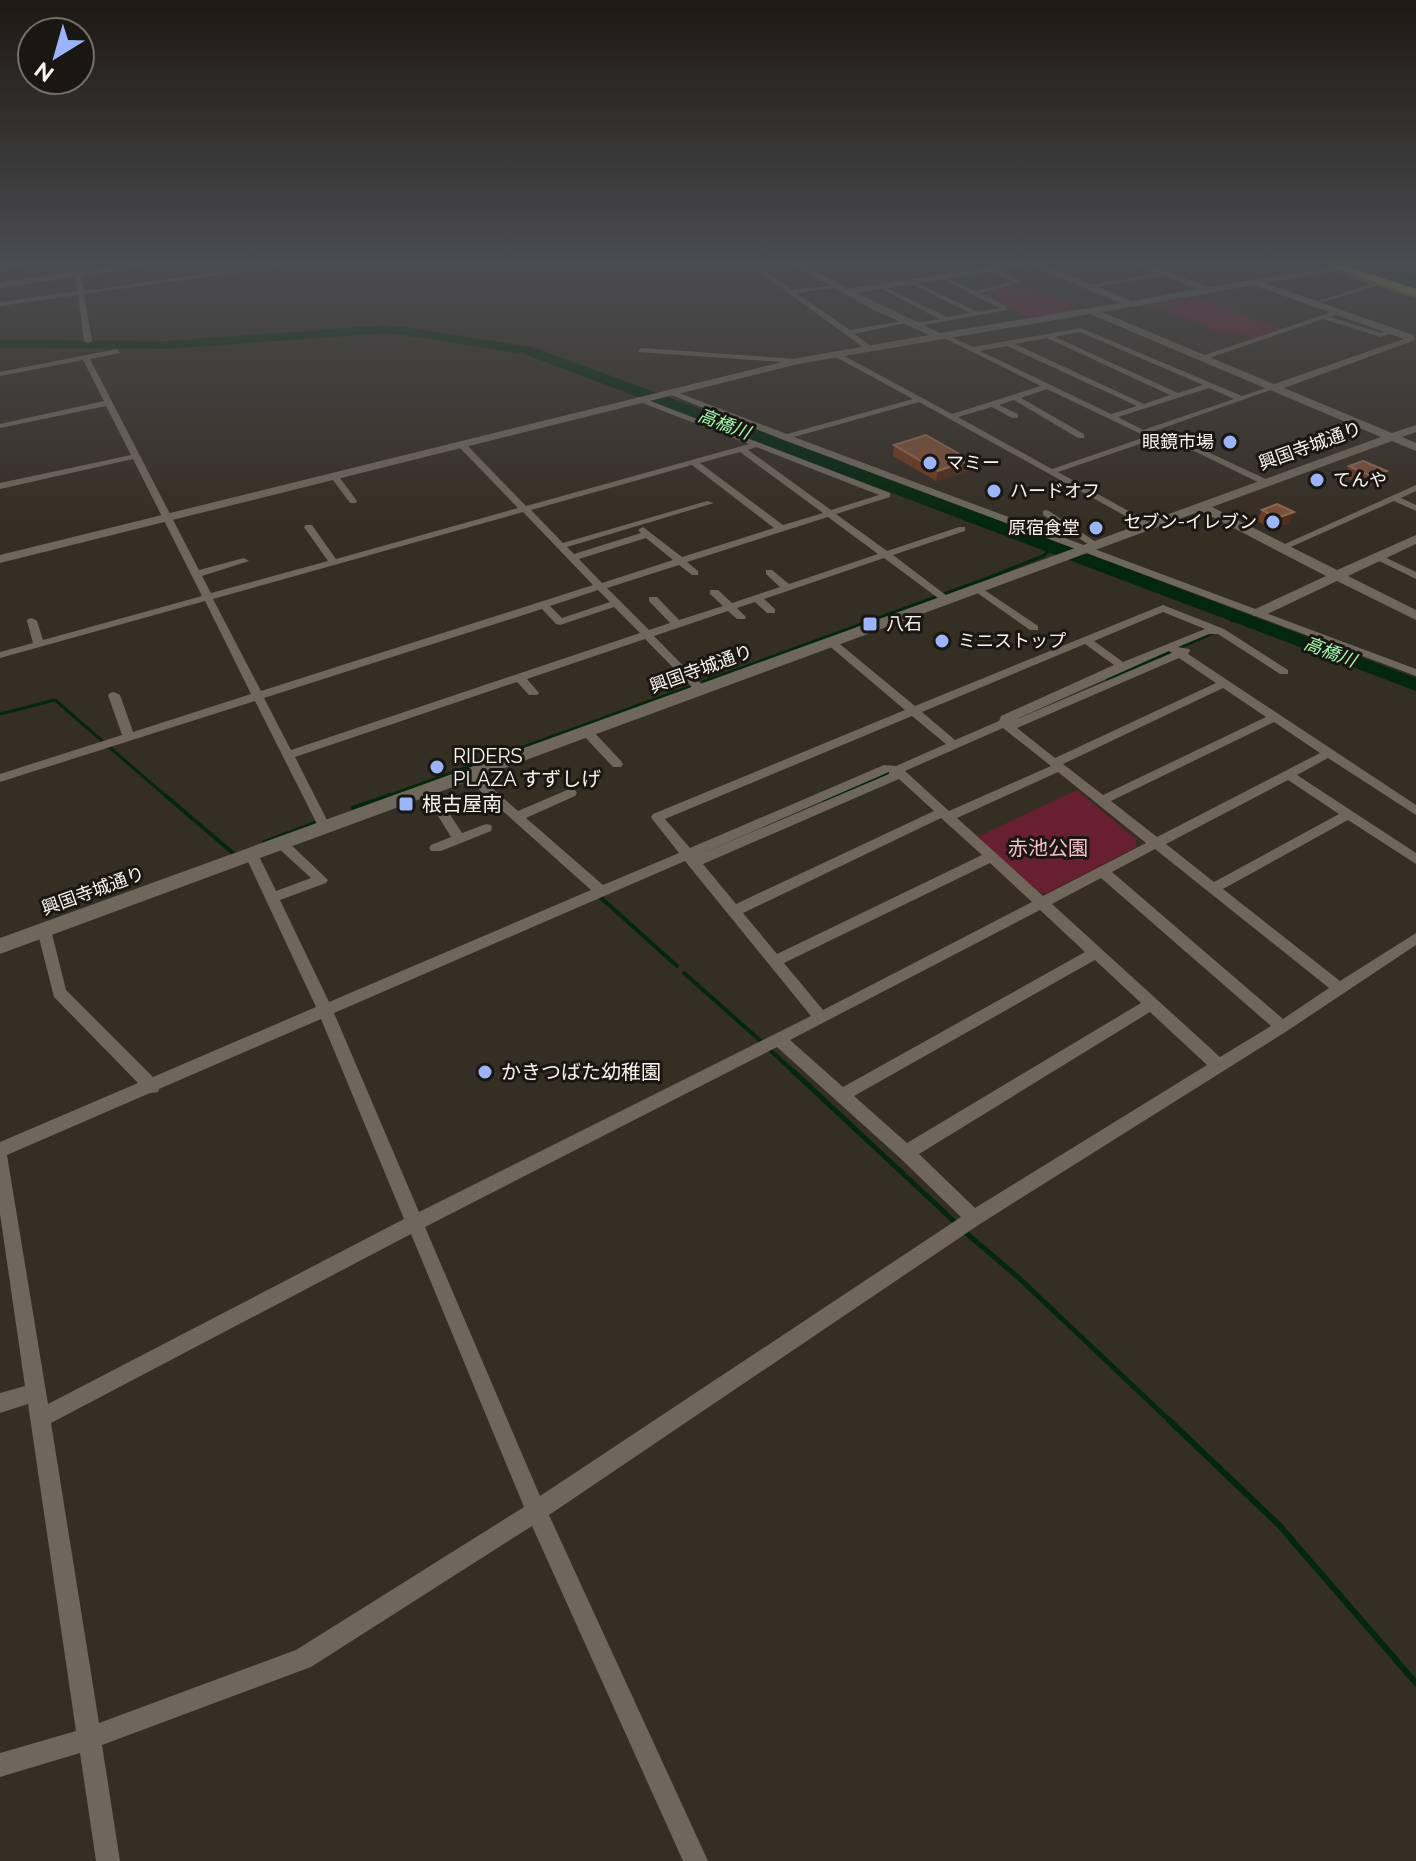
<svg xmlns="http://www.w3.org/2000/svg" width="1416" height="1861" font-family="Raleway,'Noto Sans JP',sans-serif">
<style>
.green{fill:#682030}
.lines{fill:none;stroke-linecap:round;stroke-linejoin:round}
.stream-far3{stroke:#02280c;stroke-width:3}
.stream-far2{stroke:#02280c;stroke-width:4}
.stream-far1{stroke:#02280c;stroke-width:5}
.stream{stroke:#02280c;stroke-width:6}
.river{fill:#02280c;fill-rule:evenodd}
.street{fill:#6f675b;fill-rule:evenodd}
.secondary{fill:#6f675b;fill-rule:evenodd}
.primary{fill:#929445;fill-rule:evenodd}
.highway{fill:#a9b236;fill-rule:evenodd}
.wall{fill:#6e3b1f}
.shaded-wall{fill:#512d18}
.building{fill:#7d4f36;stroke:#916952;stroke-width:2}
.poi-dot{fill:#99b5fd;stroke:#1a1712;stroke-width:3}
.labels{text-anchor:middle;stroke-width:6;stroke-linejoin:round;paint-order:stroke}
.far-water-label{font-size:18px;font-style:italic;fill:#a0feae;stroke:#1a1712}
.far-poi-label{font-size:18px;fill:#f9f4ed;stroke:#1a1712;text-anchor:start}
.far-street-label{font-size:18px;fill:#f9f4ed;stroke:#1a1712}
.poi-label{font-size:20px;fill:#f9f4ed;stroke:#1a1712;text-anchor:start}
.park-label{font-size:20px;fill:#f1c0c6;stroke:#1a1712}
</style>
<rect width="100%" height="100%" fill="#352e23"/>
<path class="green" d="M 1020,284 L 1082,310 L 1031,318 L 979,294 Z
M 1196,297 L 1281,329 L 1253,338 L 1238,333 L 1225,334 L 1150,304 Z
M 1077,790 L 1136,839 L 1136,847 L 1047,893 L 1037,892 L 977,837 Z"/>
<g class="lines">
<path class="stream-far3" d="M 1232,621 L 1237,616
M 1107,679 L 1213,633
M 703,682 L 985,579 L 1043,556 L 1053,548
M 0,714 L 55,700 L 167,797
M 385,797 L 689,687
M 832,797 L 888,773"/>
<path class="stream-far2" d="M 165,795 L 234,854
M 824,800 L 837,795
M 353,808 L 390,795
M 264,842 L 315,823
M 600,897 L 677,966
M 684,973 L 763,1043
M 769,1049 L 795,1073"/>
<path class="stream-far1" d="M 793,1071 L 956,1223
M 965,1232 L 1020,1279 L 1171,1422"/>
<path class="stream" d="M 1169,1420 L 1279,1525 L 1416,1683"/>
<path class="river" d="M 1360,264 L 1379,264 L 1416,276 L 1416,284 Z
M 389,325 L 532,347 L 872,472 L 1416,678 L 1416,691 L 524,354 L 389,333 L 166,349 L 0,348 L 0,340 L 166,341 Z"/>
<path class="street" d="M 17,264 L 29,264 L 0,272 L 0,268 Z
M 59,264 L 67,264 L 80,272 L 84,291 L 276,264 L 294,264 L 84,294 L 92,341 L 88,343 L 84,341 L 78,295 L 0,306 L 0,302 L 77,291 L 75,274 Z
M 748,264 L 755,264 L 792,290 L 836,285 L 834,288 L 796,293 L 850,330 L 908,320 L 911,322 L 854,334 L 874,348 L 867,350 Z
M 1264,264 L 1274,264 L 1302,275 L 1297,276 Z
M 993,267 L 1021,282 L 981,293 L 1006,306 L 1006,310 L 914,327 L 912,324 L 939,319 L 878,287 L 883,286 L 947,317 L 970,313 L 909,283 L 909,281 L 913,281 L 978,312 L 1000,308 L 937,277 L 942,276 L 976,291 L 1012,282 L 991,270 Z
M 1332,267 L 1416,295 L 1416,299 L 1377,286 L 1313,305 L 1313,303 L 1371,284 L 1330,270 Z
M 1164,272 L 1166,275 L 1089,288 L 1086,286 Z
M 1338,310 L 1340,313 L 1330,317 L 1381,333 L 1393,329 L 1396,331 L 1381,337 L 1323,319 L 1206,359 L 1199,357 Z
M 1081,328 L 1242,396 L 1275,385 L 1279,387 L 1143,435 L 1047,389 L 1021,398 L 1084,434 L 1084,438 L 1078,438 L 1014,400 L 999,405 L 1018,414 L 1018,418 L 1012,418 L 992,407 L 958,417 L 1052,469 L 1163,431 L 1270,481 L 1270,485 L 1264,485 L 1163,436 L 1058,472 L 1152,524 L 1152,528 L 1149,529 L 919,402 L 794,437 L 1416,669 L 1416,676 L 781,439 L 664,392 L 671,390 L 787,434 L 913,399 L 834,356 L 837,352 L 952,414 L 1041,386 L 942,337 L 942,335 L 946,335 L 973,347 ZM 1080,332 L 1203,385 L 1178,393 L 1055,337 ZM 1047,338 L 1170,395 L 1144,404 L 1015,344 ZM 1007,346 L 1137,406 L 1111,414 L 980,351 ZM 1209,388 L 1234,399 L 1143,430 L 1118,417 Z
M 641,348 L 798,359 L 802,361 L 798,363 L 638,352 Z
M 117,349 L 120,353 L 90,359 L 199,570 L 244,558 L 249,561 L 202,576 L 211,593 L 328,561 L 304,527 L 306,525 L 312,525 L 336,559 L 518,508 L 458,446 L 458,442 L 464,442 L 526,506 L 749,444 L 637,401 L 637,397 L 640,397 L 890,493 L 890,497 L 836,514 L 887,551 L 959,527 L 965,527 L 965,531 L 893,555 L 951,599 L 942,601 L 884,558 L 764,599 L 775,609 L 775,613 L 767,613 L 755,602 L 737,608 L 746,617 L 745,619 L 737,619 L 728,611 L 654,636 L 706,689 L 706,693 L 698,693 L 645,639 L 527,679 L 539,693 L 537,695 L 529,695 L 517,682 L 295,757 L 331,828 L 325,832 L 319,828 L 255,701 L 0,782 L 0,774 L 122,735 L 108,695 L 110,693 L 114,692 L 120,695 L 133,732 L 251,694 L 205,601 L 0,658 L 0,652 L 33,643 L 27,621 L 28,619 L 32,618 L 37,621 L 43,640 L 202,596 L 133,459 L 0,489 L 0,483 L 131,455 L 106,406 L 0,428 L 0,424 L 104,401 L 83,360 L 0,376 L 0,372 ZM 756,447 L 879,495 L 831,510 L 748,450 ZM 740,452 L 823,513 L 783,525 L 700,463 ZM 692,465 L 774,528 L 682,557 L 643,527 L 638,530 L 641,533 L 574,554 L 567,547 L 714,503 L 707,501 L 563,543 L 531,510 ZM 523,512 L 593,585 L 261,691 L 213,599 ZM 828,517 L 878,554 L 789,584 L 772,570 L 766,570 L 766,574 L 780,587 L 732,603 L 718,590 L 710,590 L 710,594 L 723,606 L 679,620 L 657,597 L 649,597 L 649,601 L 670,623 L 649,630 L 607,588 L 679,565 L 692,575 L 698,575 L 698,571 L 687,562 ZM 646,538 L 673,560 L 602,583 L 579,559 ZM 598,590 L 610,602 L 562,618 L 550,606 ZM 614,607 L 640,633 L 291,750 L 264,698 L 542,609 L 556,624 L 560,625 Z
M 331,474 L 337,474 L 357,501 L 356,503 L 350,503 L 330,476 Z
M 1416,485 L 1416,491 L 1401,498 L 1416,505 L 1416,511 L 1394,501 L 1284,550 L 1276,548 Z
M 1046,510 L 1049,511 L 1102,546 L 1094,548 L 1043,515 L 1043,511 Z
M 1378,554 L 1416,572 L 1416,579 L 1375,559 L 1373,557 Z
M 977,585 L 1038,626 L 1038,630 L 1030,630 L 973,590 L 972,588 Z
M 1163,605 L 1224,629 L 1288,670 L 1288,674 L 1280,674 L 1218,634 L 1209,634 L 1178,647 L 1189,649 L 1190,651 L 1188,654 L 1416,805 L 1416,815 L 1328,758 L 1297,775 L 1416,853 L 1416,864 L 1348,820 L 1223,889 L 1340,981 L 1416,933 L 1416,945 L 1287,1031 L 980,1224 L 549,1515 L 708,1861 L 683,1861 L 532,1526 L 311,1667 L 102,1745 L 120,1861 L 96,1861 L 80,1753 L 0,1777 L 0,1753 L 76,1731 L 28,1404 L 0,1413 L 0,1393 L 25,1386 L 0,1214 L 0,1142 L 138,1083 L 54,997 L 37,930 L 39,926 L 49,926 L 51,930 L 66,990 L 153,1077 L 316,1007 L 244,853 L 246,850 L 256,850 L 276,891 L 311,878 L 276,846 L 275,843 L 276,840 L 286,840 L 328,880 L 326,883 L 280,900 L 329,1002 L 591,890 L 466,778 L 464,775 L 466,772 L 474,772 L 518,811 L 567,790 L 575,790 L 577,793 L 575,796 L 526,818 L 603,885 L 679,853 L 653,820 L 651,817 L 653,814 L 905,710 L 827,644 L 827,640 L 835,640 L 915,706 ZM 1163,612 L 1205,629 L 1123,662 L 1094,641 ZM 1085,644 L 1114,665 L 1001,716 L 999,721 L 955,740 L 922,712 ZM 1169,651 L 1172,653 L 1010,722 ZM 1179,658 L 1216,683 L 1055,758 L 1017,728 ZM 1223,688 L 1266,717 L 1103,795 L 1063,764 ZM 912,716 L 946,744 L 896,766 L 884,765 L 690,848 L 665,819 ZM 1274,722 L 1320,753 L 1157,837 L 1111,801 ZM 1003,728 L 1051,766 L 949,811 L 905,771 ZM 889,772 L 889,774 L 696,856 ZM 1058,772 L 1146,843 L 1043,896 L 957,818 ZM 899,779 L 934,811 L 736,904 L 703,864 ZM 1288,780 L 1339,814 L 1214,882 L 1166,844 ZM 941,818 L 982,855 L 777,954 L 743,913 ZM 1155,849 L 1329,988 L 1283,1019 L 1112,872 ZM 685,861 L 811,1016 L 419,1212 L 334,1013 ZM 990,863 L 1032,902 L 823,1010 L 784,963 ZM 1101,878 L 1271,1026 L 1220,1057 L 1052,904 ZM 1040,910 L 1085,952 L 843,1087 L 790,1040 ZM 1095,960 L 1141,1003 L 907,1143 L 854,1096 ZM 1150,1012 L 1207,1065 L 975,1208 L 919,1154 ZM 321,1019 L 404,1219 L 48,1404 L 7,1155 L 150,1093 L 158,1092 L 159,1089 ZM 777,1047 L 900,1158 L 961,1217 L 540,1496 L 425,1227 ZM 411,1234 L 524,1507 L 296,1650 L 99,1723 L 51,1423 Z
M 587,728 L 591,729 L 621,761 L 623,764 L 621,767 L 613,767 L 583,735 L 581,732 Z
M 428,786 L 432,787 L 462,833 L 486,824 L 491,825 L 492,828 L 491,831 L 441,851 L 431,851 L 429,848 L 431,845 L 451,837 L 422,790 Z"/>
<path class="secondary" d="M 134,264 L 160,264 L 0,288 L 0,282 Z
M 791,264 L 802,264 L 848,289 L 1008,264 L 1042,264 L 1132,301 L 1198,289 L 1133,264 L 1146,264 L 1209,287 L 1335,267 L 1332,272 L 1265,283 L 1413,335 L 1415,340 L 1284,388 L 1392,433 L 1416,425 L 1416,432 L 1402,437 L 1416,443 L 1416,451 L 1392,441 L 1212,507 L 1337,570 L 1416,535 L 1416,544 L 1348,576 L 1416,610 L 1416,620 L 1337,581 L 1263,616 L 1253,616 L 1253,610 L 1326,576 L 1201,511 L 0,954 L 0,938 L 1381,437 L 1090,314 L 798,364 L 0,563 L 0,555 L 798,358 L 929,335 L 872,309 ZM 1030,265 L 1120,303 L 940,333 L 857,293 ZM 1255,285 L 1256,286 L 1404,339 L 1274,384 L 1102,312 Z"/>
<path class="primary" d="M 1,264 L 14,264 L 0,272 Z"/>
<path class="highway" d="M 1324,264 L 1340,264 L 1416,289 L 1416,296 Z"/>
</g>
<path class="wall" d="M 894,445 L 970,460 L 968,471 L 936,481 L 893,456 Z
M 1349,466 L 1387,471 L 1381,482 L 1367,488 L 1344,477 Z
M 1262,510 L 1294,512 L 1288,523 L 1272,529 L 1257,521 Z"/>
<path class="shaded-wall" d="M 970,460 L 968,471 L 936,481 L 938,471 Z
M 1387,471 L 1381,482 L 1367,488 L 1373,477 Z
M 1294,512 L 1288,523 L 1272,529 L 1277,518 Z"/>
<path class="building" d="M 926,435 L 970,460 L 938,471 L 894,445 Z
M 1363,461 L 1387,471 L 1373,477 L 1349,466 Z
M 1277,504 L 1294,512 L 1277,518 L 1262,510 Z"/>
<linearGradient id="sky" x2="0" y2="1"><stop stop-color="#1d1913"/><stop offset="0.5" stop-color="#4b4c50"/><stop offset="1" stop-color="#4b4c50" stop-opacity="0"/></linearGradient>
<rect width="1416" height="525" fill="url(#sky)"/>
<g class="poi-dot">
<circle cx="1230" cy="442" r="8"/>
<circle cx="930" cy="463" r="8"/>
<circle cx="1317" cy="480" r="8"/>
<circle cx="994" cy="491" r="8"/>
<circle cx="1273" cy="522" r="8"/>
<circle cx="1096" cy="528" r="8"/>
<rect x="862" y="616" width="16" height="16" rx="4"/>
<circle cx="942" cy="641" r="8"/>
<circle cx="437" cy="767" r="8"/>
<rect x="398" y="796" width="16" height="16" rx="4"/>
<circle cx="485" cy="1072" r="8"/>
</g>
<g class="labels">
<g class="far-water-label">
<text transform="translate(724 424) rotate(21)" y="6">高橋川</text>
<text transform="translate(1330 652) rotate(21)" y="6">高橋川</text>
</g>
<g class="far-poi-label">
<text x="1214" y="448" text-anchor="end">眼鏡市場</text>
<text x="946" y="469">マミー</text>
<text x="1333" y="486">てんや</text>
<text x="1010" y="497">ハードオフ</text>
<text x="1257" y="528" text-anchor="end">セブン-イレブン</text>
<text x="1080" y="534" text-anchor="end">原宿食堂</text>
<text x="886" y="630">八石</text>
<text x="958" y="647">ミニストップ</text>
</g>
<g class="far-street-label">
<text transform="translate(1310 446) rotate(-20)" y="6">興国寺城通り</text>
<text transform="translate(701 669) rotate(-20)" y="6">興国寺城通り</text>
<text transform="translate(93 891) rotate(-20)" y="6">興国寺城通り</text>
</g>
<g class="poi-label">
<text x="453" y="763">RIDERS<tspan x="453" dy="23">PLAZA すずしげ</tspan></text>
<text x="422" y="811">根古屋南</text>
<text x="501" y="1079">かきつばた幼稚園</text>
</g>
<g class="park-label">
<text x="1048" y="855">赤池公園</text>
</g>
</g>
<g transform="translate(56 56) rotate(217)"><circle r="38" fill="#1a1712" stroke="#736f6a" stroke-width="2"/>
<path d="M0-6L14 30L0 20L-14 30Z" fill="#99b5fd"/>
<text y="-12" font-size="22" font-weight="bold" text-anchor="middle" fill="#f9f4ed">N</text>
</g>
</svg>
